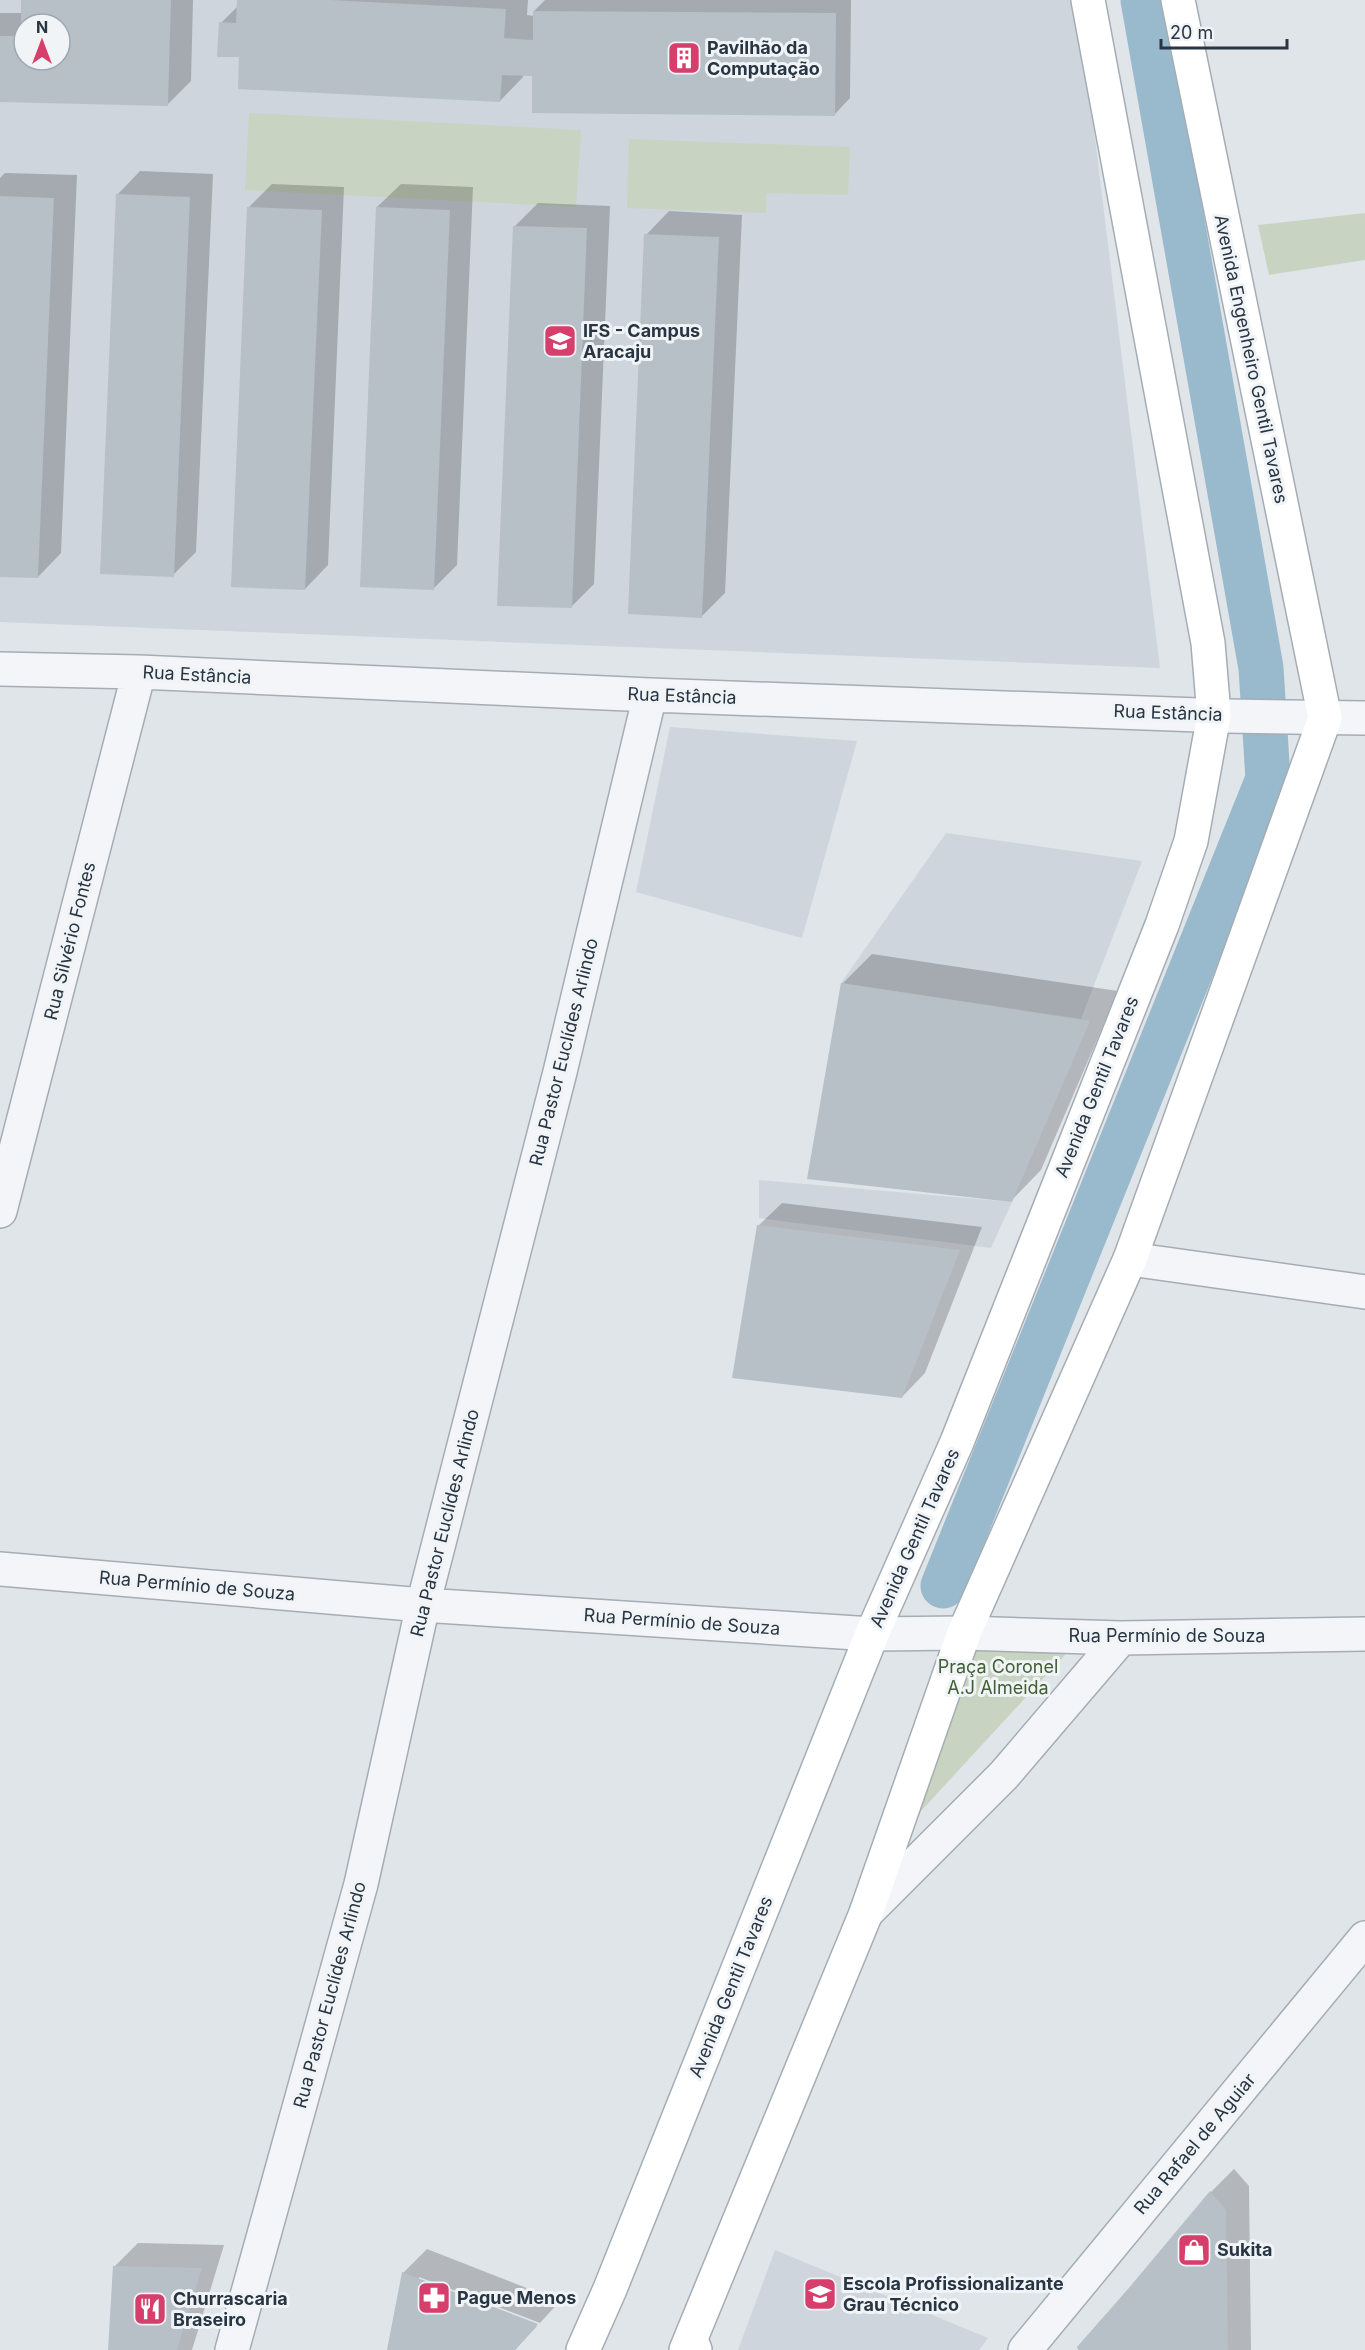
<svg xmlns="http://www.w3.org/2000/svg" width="1365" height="2350" font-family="Inter,sans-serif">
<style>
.built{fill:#ced5dc;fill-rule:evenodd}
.green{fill:#c8d4c1}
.shadow{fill:#0003;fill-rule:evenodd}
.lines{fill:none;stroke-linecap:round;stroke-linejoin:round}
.canal{stroke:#99b9cc;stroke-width:45}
.building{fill:#b7bfc7;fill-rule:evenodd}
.minor-casing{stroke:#a5adb4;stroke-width:36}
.secondary-casing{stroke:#a5adb4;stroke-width:36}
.primary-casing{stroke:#9fabb6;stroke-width:36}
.minor{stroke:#f3f5f8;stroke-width:33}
.secondary{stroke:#fff;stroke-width:33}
.primary{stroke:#fff;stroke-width:33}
.labels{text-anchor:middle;stroke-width:6;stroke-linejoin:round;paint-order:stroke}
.poi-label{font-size:18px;font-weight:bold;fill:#283542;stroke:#f0f4f7;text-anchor:start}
.street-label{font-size:18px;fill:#283542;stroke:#f0f4f7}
.park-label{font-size:18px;fill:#425f34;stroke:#f0f4f7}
</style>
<rect width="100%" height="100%" fill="#e0e5ea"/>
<path class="built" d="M 0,0 L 1078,0 L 1160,668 L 0,622 ZM 24,24 L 60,24 L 60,60 L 24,60 Z
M 670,727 L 857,741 L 802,938 L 636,892 Z
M 946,833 L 1142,861 L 1081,1019 L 841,983 Z
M 759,1180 L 1012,1202 L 991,1248 L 759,1218 Z
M 775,2250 L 988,2338 L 979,2350 L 738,2350 Z"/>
<path class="green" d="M 249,113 L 581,130 L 576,207 L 245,190 Z
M 629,139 L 850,147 L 848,195 L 766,193 L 766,213 L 627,208 Z
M 1365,213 L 1365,260 L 1269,275 L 1258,225 Z
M 975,1644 L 1074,1645 L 898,1836 Z"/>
<path class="shadow" d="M 23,0 L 193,0 L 191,81 L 168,104 L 0,100 L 0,13 L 23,13 ZM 24,24 L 60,24 L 60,60 L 24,60 Z
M 239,0 L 528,0 L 527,15 L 534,16 L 534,11 L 545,0 L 851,0 L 850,98 L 835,114 L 534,73 L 523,74 L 523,77 L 500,101 L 241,56 L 221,23 L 238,6 Z
M 140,171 L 213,174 L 196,552 L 173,575 L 117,195 Z
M 5,173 L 77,175 L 61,553 L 38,577 L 0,575 L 0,178 Z
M 272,184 L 344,187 L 328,565 L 305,589 L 249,207 Z
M 401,184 L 473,187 L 457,565 L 433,589 L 377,207 Z
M 538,203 L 610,206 L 594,584 L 571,607 L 515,226 Z
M 669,211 L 742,215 L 725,593 L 702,616 L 646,235 Z
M 872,954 L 1118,991 L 1041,1170 L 1011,1201 L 842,984 Z
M 782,1203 L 982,1227 L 925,1373 L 902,1397 L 758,1226 Z
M 1234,2169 L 1249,2186 L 1251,2350 L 1080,2350 L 1211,2192 Z
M 138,2243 L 224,2245 L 192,2350 L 110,2350 L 114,2267 Z
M 427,2249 L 560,2301 L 540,2323 L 419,2277 L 419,2280 L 537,2326 L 515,2350 L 388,2350 L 403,2273 Z"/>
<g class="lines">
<path class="canal" d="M 943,1586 L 1268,779 L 1261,668 L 1143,0"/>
</g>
<path class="building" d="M 21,0 L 171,0 L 168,106 L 0,102 L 0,36 L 21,36 ZM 24,24 L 60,24 L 60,60 L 24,60 Z
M 237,0 L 330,0 L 506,9 L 504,38 L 533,40 L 533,11 L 836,13 L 835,116 L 532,113 L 532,76 L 502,75 L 500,102 L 238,89 L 239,57 L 217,57 L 219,22 L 236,23 Z
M 116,194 L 190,197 L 174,577 L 100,574 Z
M 0,196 L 54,198 L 38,578 L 0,577 Z
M 247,207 L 322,210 L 305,590 L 231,587 Z
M 376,207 L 450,210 L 434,590 L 360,587 Z
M 513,226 L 587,228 L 572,608 L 497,606 Z
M 644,234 L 719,237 L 702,618 L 628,614 Z
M 841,983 L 1090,1021 L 1012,1202 L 807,1179 Z
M 757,1225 L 960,1250 L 902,1398 L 732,1378 Z
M 1210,2191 L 1226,2210 L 1228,2350 L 1078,2350 L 1077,2347 L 1128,2289 Z
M 113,2266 L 202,2268 L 177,2350 L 108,2350 Z
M 402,2272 L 538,2324 L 515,2350 L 387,2350 Z"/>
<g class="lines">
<g class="minor-casing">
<path id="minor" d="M 0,669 L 139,672 L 650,695 L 1226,716 L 1365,718
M 0,1211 L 139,672
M 1130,1259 L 1365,1292
M 0,1569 L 423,1605 L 872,1634 L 964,1633 L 1121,1638 L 1365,1634
M 866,1913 L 1004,1775 L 1121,1638
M 232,2350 L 361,1884 L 423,1605 L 560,1072 L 650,695
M 1025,2350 L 1365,1938"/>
</g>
<g class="secondary-casing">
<path id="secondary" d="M 583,2350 L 610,2289 L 872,1634 L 957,1442 L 1162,925 L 1191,841 L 1214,715 L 1208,643 L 1088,0
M 686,2350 L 866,1913 L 964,1633 L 1130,1259 L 1325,718 L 1178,0"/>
</g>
<g class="primary-casing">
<path id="primary" d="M 691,2340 L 695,2350"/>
</g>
<use href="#minor" class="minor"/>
<use href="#secondary" class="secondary"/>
<use href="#primary" class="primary"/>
</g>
<defs>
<g id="building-square" transform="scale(1.725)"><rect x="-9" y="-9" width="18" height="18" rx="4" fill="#d63e6b" stroke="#f0f4f7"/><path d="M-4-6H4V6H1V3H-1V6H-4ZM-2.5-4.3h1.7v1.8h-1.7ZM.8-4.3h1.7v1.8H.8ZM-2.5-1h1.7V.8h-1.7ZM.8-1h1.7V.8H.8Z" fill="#fff"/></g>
<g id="university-square" transform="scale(1.725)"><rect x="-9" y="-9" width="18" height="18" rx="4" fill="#d63e6b" stroke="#f0f4f7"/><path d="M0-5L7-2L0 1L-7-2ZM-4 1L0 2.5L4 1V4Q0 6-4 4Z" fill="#fff"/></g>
<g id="shop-square" transform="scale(1.725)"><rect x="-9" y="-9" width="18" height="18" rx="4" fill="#d63e6b" stroke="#f0f4f7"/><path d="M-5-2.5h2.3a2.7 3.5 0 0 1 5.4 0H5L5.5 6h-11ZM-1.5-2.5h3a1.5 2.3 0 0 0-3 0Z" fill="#fff"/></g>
<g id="school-square" transform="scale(1.725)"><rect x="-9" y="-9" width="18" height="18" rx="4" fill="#d63e6b" stroke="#f0f4f7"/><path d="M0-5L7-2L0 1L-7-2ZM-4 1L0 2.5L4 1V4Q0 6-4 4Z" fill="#fff"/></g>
<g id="pharmacy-square" transform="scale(1.725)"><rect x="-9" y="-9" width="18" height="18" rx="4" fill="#d63e6b" stroke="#f0f4f7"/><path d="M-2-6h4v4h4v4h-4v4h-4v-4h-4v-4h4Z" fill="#fff"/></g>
<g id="restaurant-square" transform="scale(1.725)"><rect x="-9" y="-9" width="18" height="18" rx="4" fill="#d63e6b" stroke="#f0f4f7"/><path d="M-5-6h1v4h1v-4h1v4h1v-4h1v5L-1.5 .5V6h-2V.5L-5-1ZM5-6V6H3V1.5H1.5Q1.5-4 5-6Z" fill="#fff"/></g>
</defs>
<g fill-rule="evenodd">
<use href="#building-square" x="684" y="58"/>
<use href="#university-square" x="560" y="341"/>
<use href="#shop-square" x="1194" y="2250"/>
<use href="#school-square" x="820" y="2294"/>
<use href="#pharmacy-square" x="434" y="2298"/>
<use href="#restaurant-square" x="150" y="2309"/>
</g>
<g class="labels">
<g class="poi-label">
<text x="707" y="54">Pavilhão da<tspan x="707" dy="21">Computação</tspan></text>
<text x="583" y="337">IFS - Campus<tspan x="583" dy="21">Aracaju</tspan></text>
<text x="1217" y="2256">Sukita</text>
<text x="843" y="2290">Escola Profissionalizante<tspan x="843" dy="21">Grau Técnico</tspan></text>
<text x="457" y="2304">Pague Menos</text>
<text x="173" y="2305">Churrascaria<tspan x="173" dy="21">Braseiro</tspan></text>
</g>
<g class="street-label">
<text transform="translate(1251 359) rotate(78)" y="6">Avenida Engenheiro Gentil Tavares</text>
<text transform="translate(197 675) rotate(3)" y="6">Rua Estância</text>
<text transform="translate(682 696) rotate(2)" y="6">Rua Estância</text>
<text transform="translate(1168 713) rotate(2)" y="6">Rua Estância</text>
<text transform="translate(70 941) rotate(-76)" y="6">Rua Silvério Fontes</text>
<text transform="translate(564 1052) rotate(-76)" y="6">Rua Pastor Euclídes Arlindo</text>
<text transform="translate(1097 1087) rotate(-68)" y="6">Avenida Gentil Tavares</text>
<text transform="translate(445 1523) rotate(-76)" y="6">Rua Pastor Euclídes Arlindo</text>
<text transform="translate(915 1538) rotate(-66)" y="6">Avenida Gentil Tavares</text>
<text transform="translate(197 1586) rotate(5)" y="6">Rua Permínio de Souza</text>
<text transform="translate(682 1622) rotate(4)" y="6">Rua Permínio de Souza</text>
<text x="1167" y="1642">Rua Permínio de Souza</text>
<text transform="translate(731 1987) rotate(-68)" y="6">Avenida Gentil Tavares</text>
<text transform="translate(330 1995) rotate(-75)" y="6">Rua Pastor Euclídes Arlindo</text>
<text transform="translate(1195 2144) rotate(-50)" y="6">Rua Rafael de Aguiar</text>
</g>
<g class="park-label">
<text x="998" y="1673">Praça Coronel<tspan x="998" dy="21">A.J Almeida</tspan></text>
</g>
</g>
<g transform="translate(42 42)"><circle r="28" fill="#f0f4f7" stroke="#a0a8af" stroke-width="1.5"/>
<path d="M0-4.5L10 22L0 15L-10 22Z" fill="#d63e6b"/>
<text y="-9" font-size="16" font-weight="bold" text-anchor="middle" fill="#283542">N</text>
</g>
<path d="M1161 39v9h126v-9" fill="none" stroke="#283542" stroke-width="3"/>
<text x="1170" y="39" font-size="18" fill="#283542" stroke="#f0f4f7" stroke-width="4.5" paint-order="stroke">20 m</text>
</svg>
